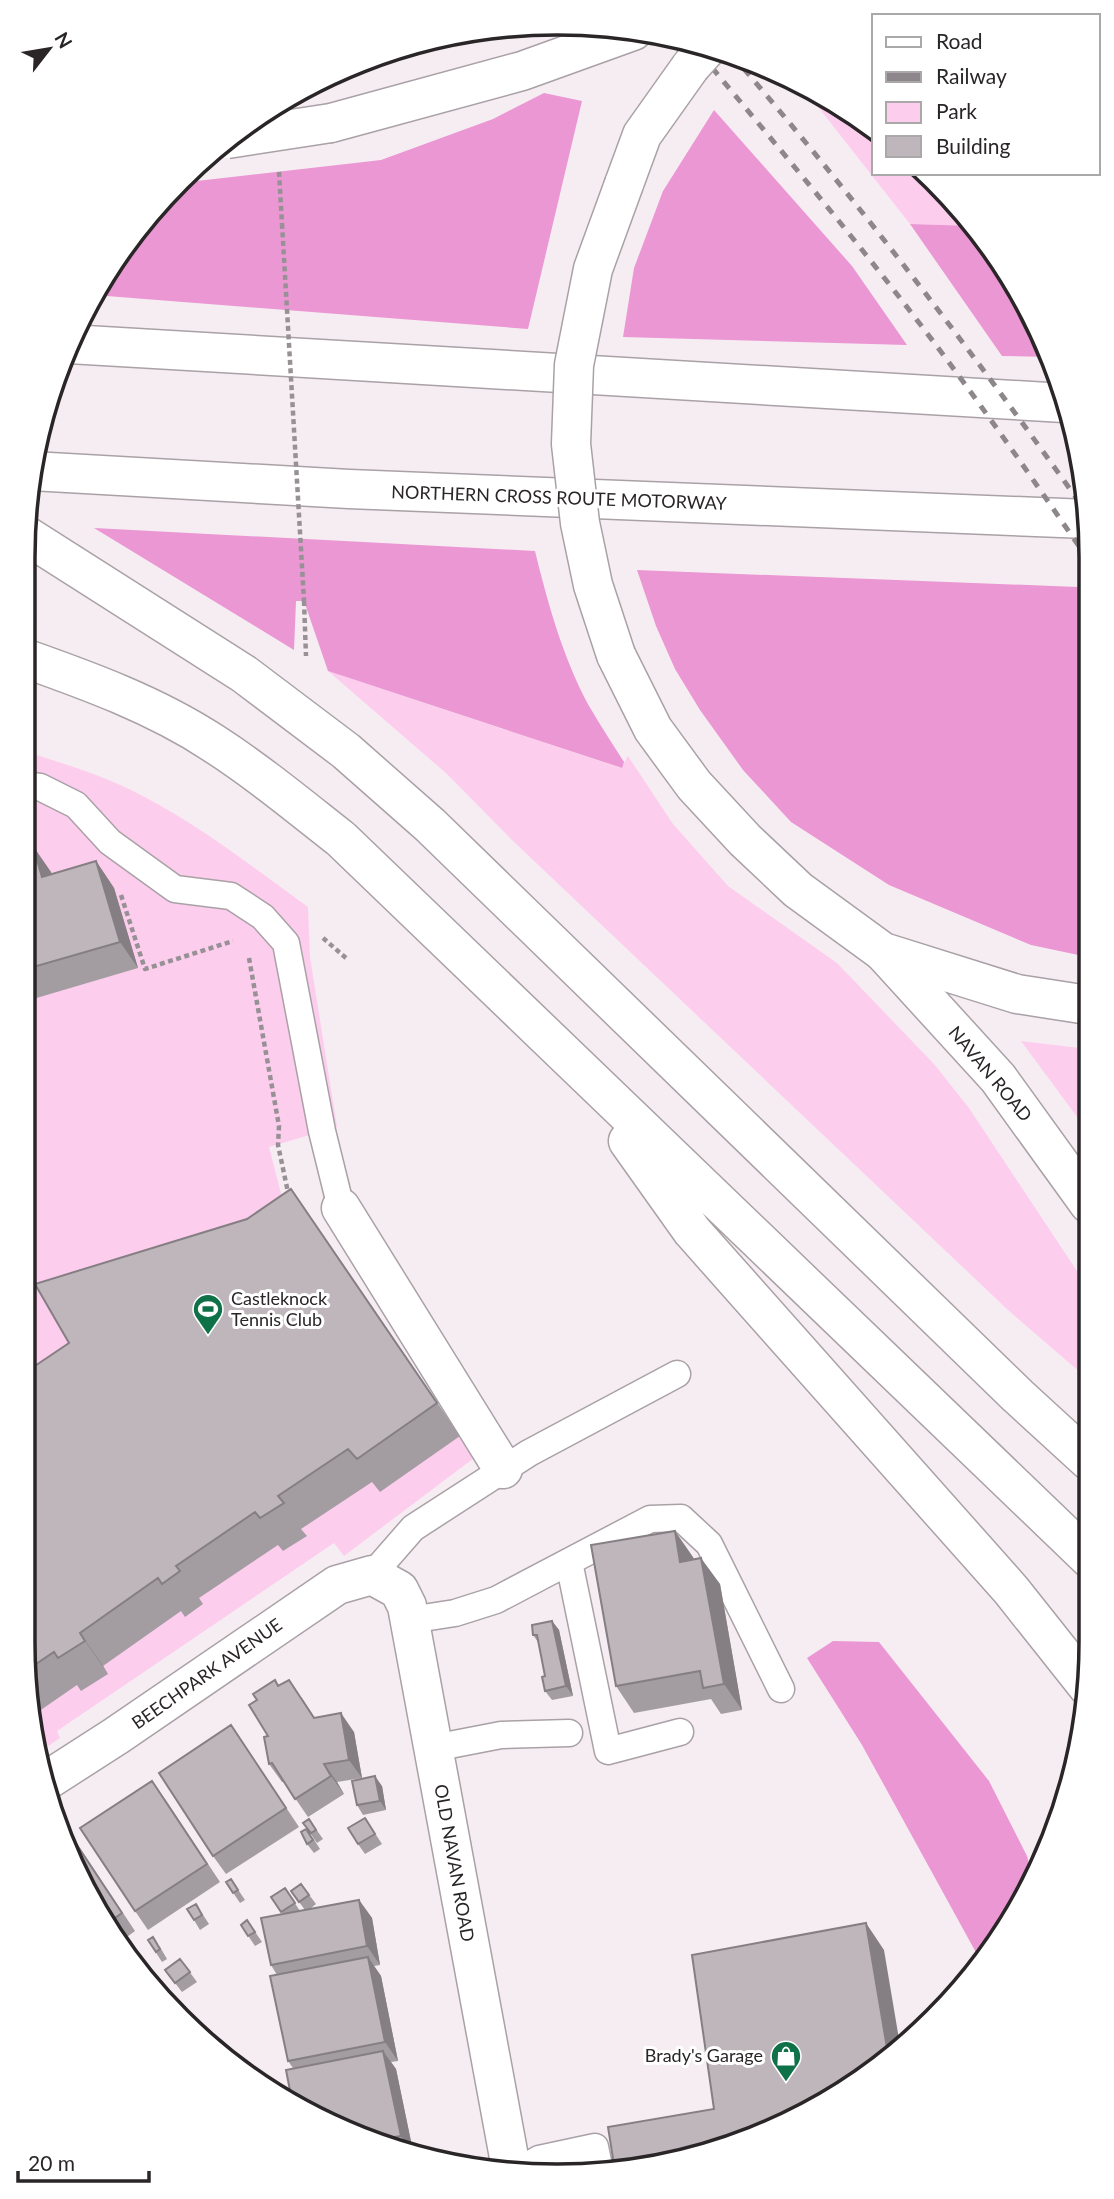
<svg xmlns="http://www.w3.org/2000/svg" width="1114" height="2199" font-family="Lato,sans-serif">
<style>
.green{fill:#fdcdee}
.forest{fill:#eb97d3}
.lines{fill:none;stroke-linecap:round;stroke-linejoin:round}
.service-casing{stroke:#a9a1a6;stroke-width:29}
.pedestrian-casing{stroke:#a9a1a6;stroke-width:41}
.minor-casing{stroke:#a9a1a6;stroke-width:41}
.secondary-casing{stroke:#a9a1a6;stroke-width:41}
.trunk-casing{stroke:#a9a1a6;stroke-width:41}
.motorway-casing{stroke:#a9a1a6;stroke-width:41}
.path{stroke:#979195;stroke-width:4.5;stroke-dasharray:5 3.5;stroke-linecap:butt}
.service{stroke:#fff;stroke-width:26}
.pedestrian{stroke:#fff;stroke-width:38}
.minor{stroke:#fff;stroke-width:38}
.secondary{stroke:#fff;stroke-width:38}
.trunk{stroke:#fff;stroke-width:38}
.motorway{stroke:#fff;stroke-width:38}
.rail{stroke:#8d878b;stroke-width:5;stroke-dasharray:9 9;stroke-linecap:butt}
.trunk-bridge-casing{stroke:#a9a1a6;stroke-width:41;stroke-linecap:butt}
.motorway-bridge-casing{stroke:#a9a1a6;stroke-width:41;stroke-linecap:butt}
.path-bridge{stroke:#979195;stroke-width:4.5;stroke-dasharray:5 3.5;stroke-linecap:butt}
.trunk-bridge{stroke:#fff;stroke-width:38}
.motorway-bridge{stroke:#fff;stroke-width:38}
.wall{fill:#a39da1}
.shaded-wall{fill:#857f83}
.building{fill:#beb6bb;stroke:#857f83;stroke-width:2}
.labels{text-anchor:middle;stroke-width:6;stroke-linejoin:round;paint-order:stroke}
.street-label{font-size:18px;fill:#2a2628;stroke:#fff}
.poi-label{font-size:18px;fill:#2a2628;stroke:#fff;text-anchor:start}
.rim{fill:none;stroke:#2a2628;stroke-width:3.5}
</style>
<rect width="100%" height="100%" fill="#f6edf3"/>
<path class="green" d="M 797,80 L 874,132 L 874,173 L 926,173 L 975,226 L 910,224 Z
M 328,671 L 621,768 L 628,756 L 673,824 L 728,886 L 837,963 L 934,1064 L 969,1108 L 1089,1289 L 1089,1380 L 1008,1310 L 513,841 L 447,774 Z
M 24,751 C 59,762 95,773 129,789 C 193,820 250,865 308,907 L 310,957 L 337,1127 L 269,1147 L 292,1236 L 314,1222 L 474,1458 L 344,1556 L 334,1543 L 57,1731 L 60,1738 L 41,1751 L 23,1642 Z
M 1021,1041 L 1088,1049 L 1089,1133 Z"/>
<path class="forest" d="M 438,39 L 341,71 L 385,51 Z
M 544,93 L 582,101 L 528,329 L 94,295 L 133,232 L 179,183 L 381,160 L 493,119 Z
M 714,110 L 852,266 L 907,345 L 623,337 L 634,268 L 663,191 Z
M 910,224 L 975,226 L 981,232 L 1052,357 L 1002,356 Z
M 94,528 L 535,551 C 548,604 563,658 589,706 C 600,725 612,743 624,762 L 622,768 L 328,671 L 304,601 L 296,601 L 294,650 Z
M 637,570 L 1078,587 L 1087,600 L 1088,957 L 1031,945 L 889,885 L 791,822 L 743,770 L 700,710 L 675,669 L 656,626 Z
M 833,1641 L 879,1642 L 989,1781 L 1027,1856 L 1034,1881 L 979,1958 L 862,1745 L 807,1658 Z"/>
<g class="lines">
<g class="service-casing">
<path id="service" d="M 24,785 L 40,787 L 76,805 L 110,842 L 175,889 L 231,896 L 263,917 L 286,943 L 322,1131 L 341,1208
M 569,1562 L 608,1751 L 680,1732
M 372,1575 L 413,1528 L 529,1453 L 677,1374
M 410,1620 L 455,1613 L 496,1600 L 650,1519 L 681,1518 L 709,1544 L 781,1689
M 434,1748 L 501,1735 L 569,1733
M 524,2168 L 539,2159 L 595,2147 L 600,2171"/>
</g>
<g class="pedestrian-casing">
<path id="pedestrian" d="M 341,1208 L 503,1469"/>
</g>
<g class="minor-casing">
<path id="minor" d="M 46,1781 L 116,1736 L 337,1585 L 372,1575 L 399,1590 L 407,1606 L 511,2168"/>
</g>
<g class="secondary-casing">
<path id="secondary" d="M 883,952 L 998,1078 L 1089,1204"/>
</g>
<g class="trunk-casing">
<path id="trunk" d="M 624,184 L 642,135 L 691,66
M 616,655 L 653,729 L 694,785 L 745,840 L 798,890 L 883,952 L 1017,994 L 1088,1005"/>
</g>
<g class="motorway-casing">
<path id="motorway" d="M 331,123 L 522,71 L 633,31
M 69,344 L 1064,403
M 32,471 L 349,489 L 1087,519
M 24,534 L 244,674 L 346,751 L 430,825 L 1018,1396 L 1089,1461
M 24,658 C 89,681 155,705 213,743 C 258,772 299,806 341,839 L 1090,1559
M 628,1141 L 692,1231 L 1011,1590 L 1088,1687"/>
</g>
<path class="path" d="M 279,172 L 282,224
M 304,601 L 306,656
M 121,895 L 145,969 L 233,941
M 323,938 L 346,958
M 249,958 L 279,1126 L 278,1145 L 289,1197"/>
<use href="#service" class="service"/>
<use href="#pedestrian" class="pedestrian"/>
<use href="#minor" class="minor"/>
<use href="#secondary" class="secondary"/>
<use href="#trunk" class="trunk"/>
<use href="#motorway" class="motorway"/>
<path class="rail" d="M 689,40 C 767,134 846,227 920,324 C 978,400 1033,479 1087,558
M 732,55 C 858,201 975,355 1087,513"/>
<g class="trunk-bridge-casing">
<path id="trunk-bridge" d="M 691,66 L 709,46
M 616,655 L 593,585 L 580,523 L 571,444 L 574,365 L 593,269 L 624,184"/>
</g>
<g class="motorway-bridge-casing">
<path id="motorway-bridge" d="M 227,139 L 331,123"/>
</g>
<path class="path-bridge" d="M 282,224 L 304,601"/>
<use href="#trunk-bridge" class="trunk-bridge"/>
<use href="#motorway-bridge" class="motorway-bridge"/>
</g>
<path class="wall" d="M 33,846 L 52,874 L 96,861 L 114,888 L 138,968 L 23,1002 L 24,849 Z
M 314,1222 L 460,1436 L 380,1492 L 372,1482 L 301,1529 L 307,1536 L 283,1551 L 278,1545 L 199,1598 L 203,1604 L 185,1617 L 181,1611 L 103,1666 L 108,1674 L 81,1691 L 77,1685 L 35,1714 L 23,1642 Z
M 693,1557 L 694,1559 L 720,1584 L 742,1710 L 721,1714 L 711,1699 L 634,1713 L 616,1686 Z
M 552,1621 L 559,1630 L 573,1696 L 552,1700 L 545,1691 L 545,1676 L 538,1642 L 533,1635 Z
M 279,1686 L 302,1698 L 315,1718 L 354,1732 L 362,1778 L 337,1782 L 344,1794 L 308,1817 L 284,1782 L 282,1782 L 269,1764 L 268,1736 L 257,1700 Z
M 244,1744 L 299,1827 L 226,1874 L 213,1856 Z
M 382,1786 L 386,1810 L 363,1815 L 357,1805 Z
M 165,1799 L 220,1882 L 148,1930 L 135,1911 Z
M 365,1818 L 382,1844 L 365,1854 L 358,1844 Z
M 309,1819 L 323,1839 L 317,1843 L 303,1823 Z
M 62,1833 L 80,1848 L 135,1931 L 120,1942 Z
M 313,1838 L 320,1849 L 314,1853 L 307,1844 Z
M 231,1879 L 245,1900 L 240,1903 L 226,1882 Z
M 301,1884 L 316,1904 L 310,1909 L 359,1900 L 372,1918 L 380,1965 L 374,1966 L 381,1976 L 398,2061 L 391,2062 L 396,2069 L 413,2151 L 293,2106 L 293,2068 L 288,2061 L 277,1975 L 271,1965 L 283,1914 L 271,1897 L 285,1888 L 300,1911 L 305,1910 L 291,1891 Z
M 196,1904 L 209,1924 L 200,1930 L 194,1920 Z
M 247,1920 L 262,1942 L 255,1946 L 241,1925 Z
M 148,1940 L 160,1947 L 167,1959 L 162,1962 Z
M 180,1959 L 197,1982 L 182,1992 L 165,1970 Z
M 168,1991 L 185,2015 L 180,2018 L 160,1996 Z"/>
<path class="shaded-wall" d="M 33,846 L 51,872 L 60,904 L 42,877 Z
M 96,861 L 114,888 L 138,968 L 120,942 Z
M 675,1531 L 693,1557 L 698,1588 L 680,1562 Z
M 701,1558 L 720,1584 L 742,1710 L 724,1684 Z
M 552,1621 L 559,1630 L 573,1696 L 566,1686 Z
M 80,1633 L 103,1666 L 108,1674 L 85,1641 Z
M 341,1713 L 354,1732 L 362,1778 L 349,1760 Z
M 324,1764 L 337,1782 L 344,1794 L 331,1776 Z
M 375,1776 L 382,1786 L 386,1810 L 380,1801 Z
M 359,1900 L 372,1918 L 380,1965 L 367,1946 Z
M 866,1923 L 884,1950 L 900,2045 L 888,2054 Z
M 368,1957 L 381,1976 L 398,2061 L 385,2042 Z
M 383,2051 L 396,2069 L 413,2151 L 410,2150 L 401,2136 Z"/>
<path class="building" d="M 33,846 L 42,877 L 96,861 L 120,942 L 23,970 L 24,849 Z
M 291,1189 L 437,1403 L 357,1459 L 348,1449 L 278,1496 L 284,1503 L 260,1518 L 255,1512 L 176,1566 L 180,1571 L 162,1584 L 158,1578 L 80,1633 L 85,1641 L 58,1658 L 54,1652 L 27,1670 L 23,1642 L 23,1374 L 69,1343 L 35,1284 L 247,1219 Z
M 675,1531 L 680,1562 L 701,1558 L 724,1684 L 703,1688 L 700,1671 L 616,1686 L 591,1545 Z
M 552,1621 L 566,1686 L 545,1691 L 542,1677 L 545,1676 L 537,1635 L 533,1635 L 532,1625 Z
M 275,1680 L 278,1686 L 289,1680 L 314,1718 L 341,1713 L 349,1760 L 324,1764 L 331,1776 L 295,1799 L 272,1763 L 269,1764 L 264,1737 L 268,1736 L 249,1705 L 257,1700 L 253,1694 Z
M 231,1725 L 286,1808 L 213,1856 L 159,1773 Z
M 375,1776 L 380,1801 L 357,1805 L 352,1781 Z
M 152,1781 L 207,1864 L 135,1911 L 80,1828 Z
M 365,1818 L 375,1834 L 358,1844 L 348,1828 Z
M 309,1819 L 316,1830 L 311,1833 L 303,1823 Z
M 306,1829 L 313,1840 L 307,1844 L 301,1832 Z
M 67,1830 L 122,1913 L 109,1922 L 62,1833 Z
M 231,1879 L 238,1890 L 233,1893 L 226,1882 Z
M 301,1884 L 309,1895 L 299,1902 L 291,1891 Z
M 285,1888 L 295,1903 L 281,1912 L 271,1897 Z
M 359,1900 L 367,1946 L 271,1965 L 261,1918 Z
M 196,1904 L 202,1915 L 194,1920 L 187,1909 Z
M 247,1920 L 255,1932 L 248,1936 L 241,1925 Z
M 866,1923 L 888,2054 L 794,2121 L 627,2172 L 615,2171 L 608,2127 L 714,2109 L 692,1955 Z
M 153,1937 L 160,1949 L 156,1952 L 148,1940 Z
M 368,1957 L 385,2042 L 288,2061 L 270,1976 Z
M 180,1959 L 190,1972 L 175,1983 L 165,1970 Z
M 168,1991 L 178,2005 L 172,2009 L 160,1996 Z
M 383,2051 L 401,2136 L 382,2139 L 293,2106 L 286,2070 Z"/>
<defs>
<g id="stadium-pin" transform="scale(1.575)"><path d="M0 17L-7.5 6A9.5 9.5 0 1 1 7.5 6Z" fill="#0f7147" stroke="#fff"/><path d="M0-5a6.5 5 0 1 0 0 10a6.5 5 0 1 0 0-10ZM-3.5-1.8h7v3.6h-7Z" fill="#fff"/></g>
<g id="shop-pin" transform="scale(1.575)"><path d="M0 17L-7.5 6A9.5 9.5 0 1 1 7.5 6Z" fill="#0f7147" stroke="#fff"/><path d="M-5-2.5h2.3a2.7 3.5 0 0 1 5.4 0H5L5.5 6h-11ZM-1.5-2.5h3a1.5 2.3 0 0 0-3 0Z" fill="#fff"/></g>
</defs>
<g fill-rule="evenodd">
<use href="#stadium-pin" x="208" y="1309"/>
<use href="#shop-pin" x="786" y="2056"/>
</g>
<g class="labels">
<g class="street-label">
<text transform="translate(559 498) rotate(2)" y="6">NORTHERN CROSS ROUTE MOTORWAY</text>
<text transform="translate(990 1074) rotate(50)" y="6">NAVAN ROAD</text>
<text transform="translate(207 1674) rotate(-35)" y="6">BEECHPARK AVENUE</text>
<text transform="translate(454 1863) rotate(80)" y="6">OLD NAVAN ROAD</text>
</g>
<g class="poi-label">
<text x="231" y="1305">Castleknock<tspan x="231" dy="21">Tennis Club</tspan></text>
<text x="763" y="2062" text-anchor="end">Brady's Garage</text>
</g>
</g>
<path d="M0 0H1114V2199H0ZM557 35H557A522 522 0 0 1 1079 557V1642A522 522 0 0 1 557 2164H557A522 522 0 0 1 35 1642V557A522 522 0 0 1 557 35Z" fill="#fff" fill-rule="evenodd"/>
<path class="rim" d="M557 35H557A522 522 0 0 1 1079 557V1642A522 522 0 0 1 557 2164H557A522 522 0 0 1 35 1642V557A522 522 0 0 1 557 35Z"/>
<rect x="872" y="14" width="228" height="161" fill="#ffffff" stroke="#aaa8a9" stroke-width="2"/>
<rect x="886" y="37" width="35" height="10" fill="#ffffff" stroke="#aaa8a9" stroke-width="2"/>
<text x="936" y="49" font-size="21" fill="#2a2628">Road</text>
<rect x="886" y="72" width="35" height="10" fill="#8d878b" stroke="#aaa8a9" stroke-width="2"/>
<text x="936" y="84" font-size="21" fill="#2a2628">Railway</text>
<rect x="886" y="102" width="35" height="21" fill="#fdcdee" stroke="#aaa8a9" stroke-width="2"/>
<text x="936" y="119" font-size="21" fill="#2a2628">Park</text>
<rect x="886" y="136" width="35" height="21" fill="#beb6bb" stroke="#aaa8a9" stroke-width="2"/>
<text x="936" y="154" font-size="21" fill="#2a2628">Building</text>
<g transform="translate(49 49) rotate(59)" stroke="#ffffff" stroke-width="5" paint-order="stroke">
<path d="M0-5L12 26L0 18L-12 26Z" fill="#2a2628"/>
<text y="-10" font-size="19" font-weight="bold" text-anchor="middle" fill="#2a2628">N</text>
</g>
<path d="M18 2171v10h131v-10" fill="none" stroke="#2a2628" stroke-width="3.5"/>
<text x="28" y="2171" font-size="21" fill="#2a2628" stroke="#ffffff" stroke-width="5" paint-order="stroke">20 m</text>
</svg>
